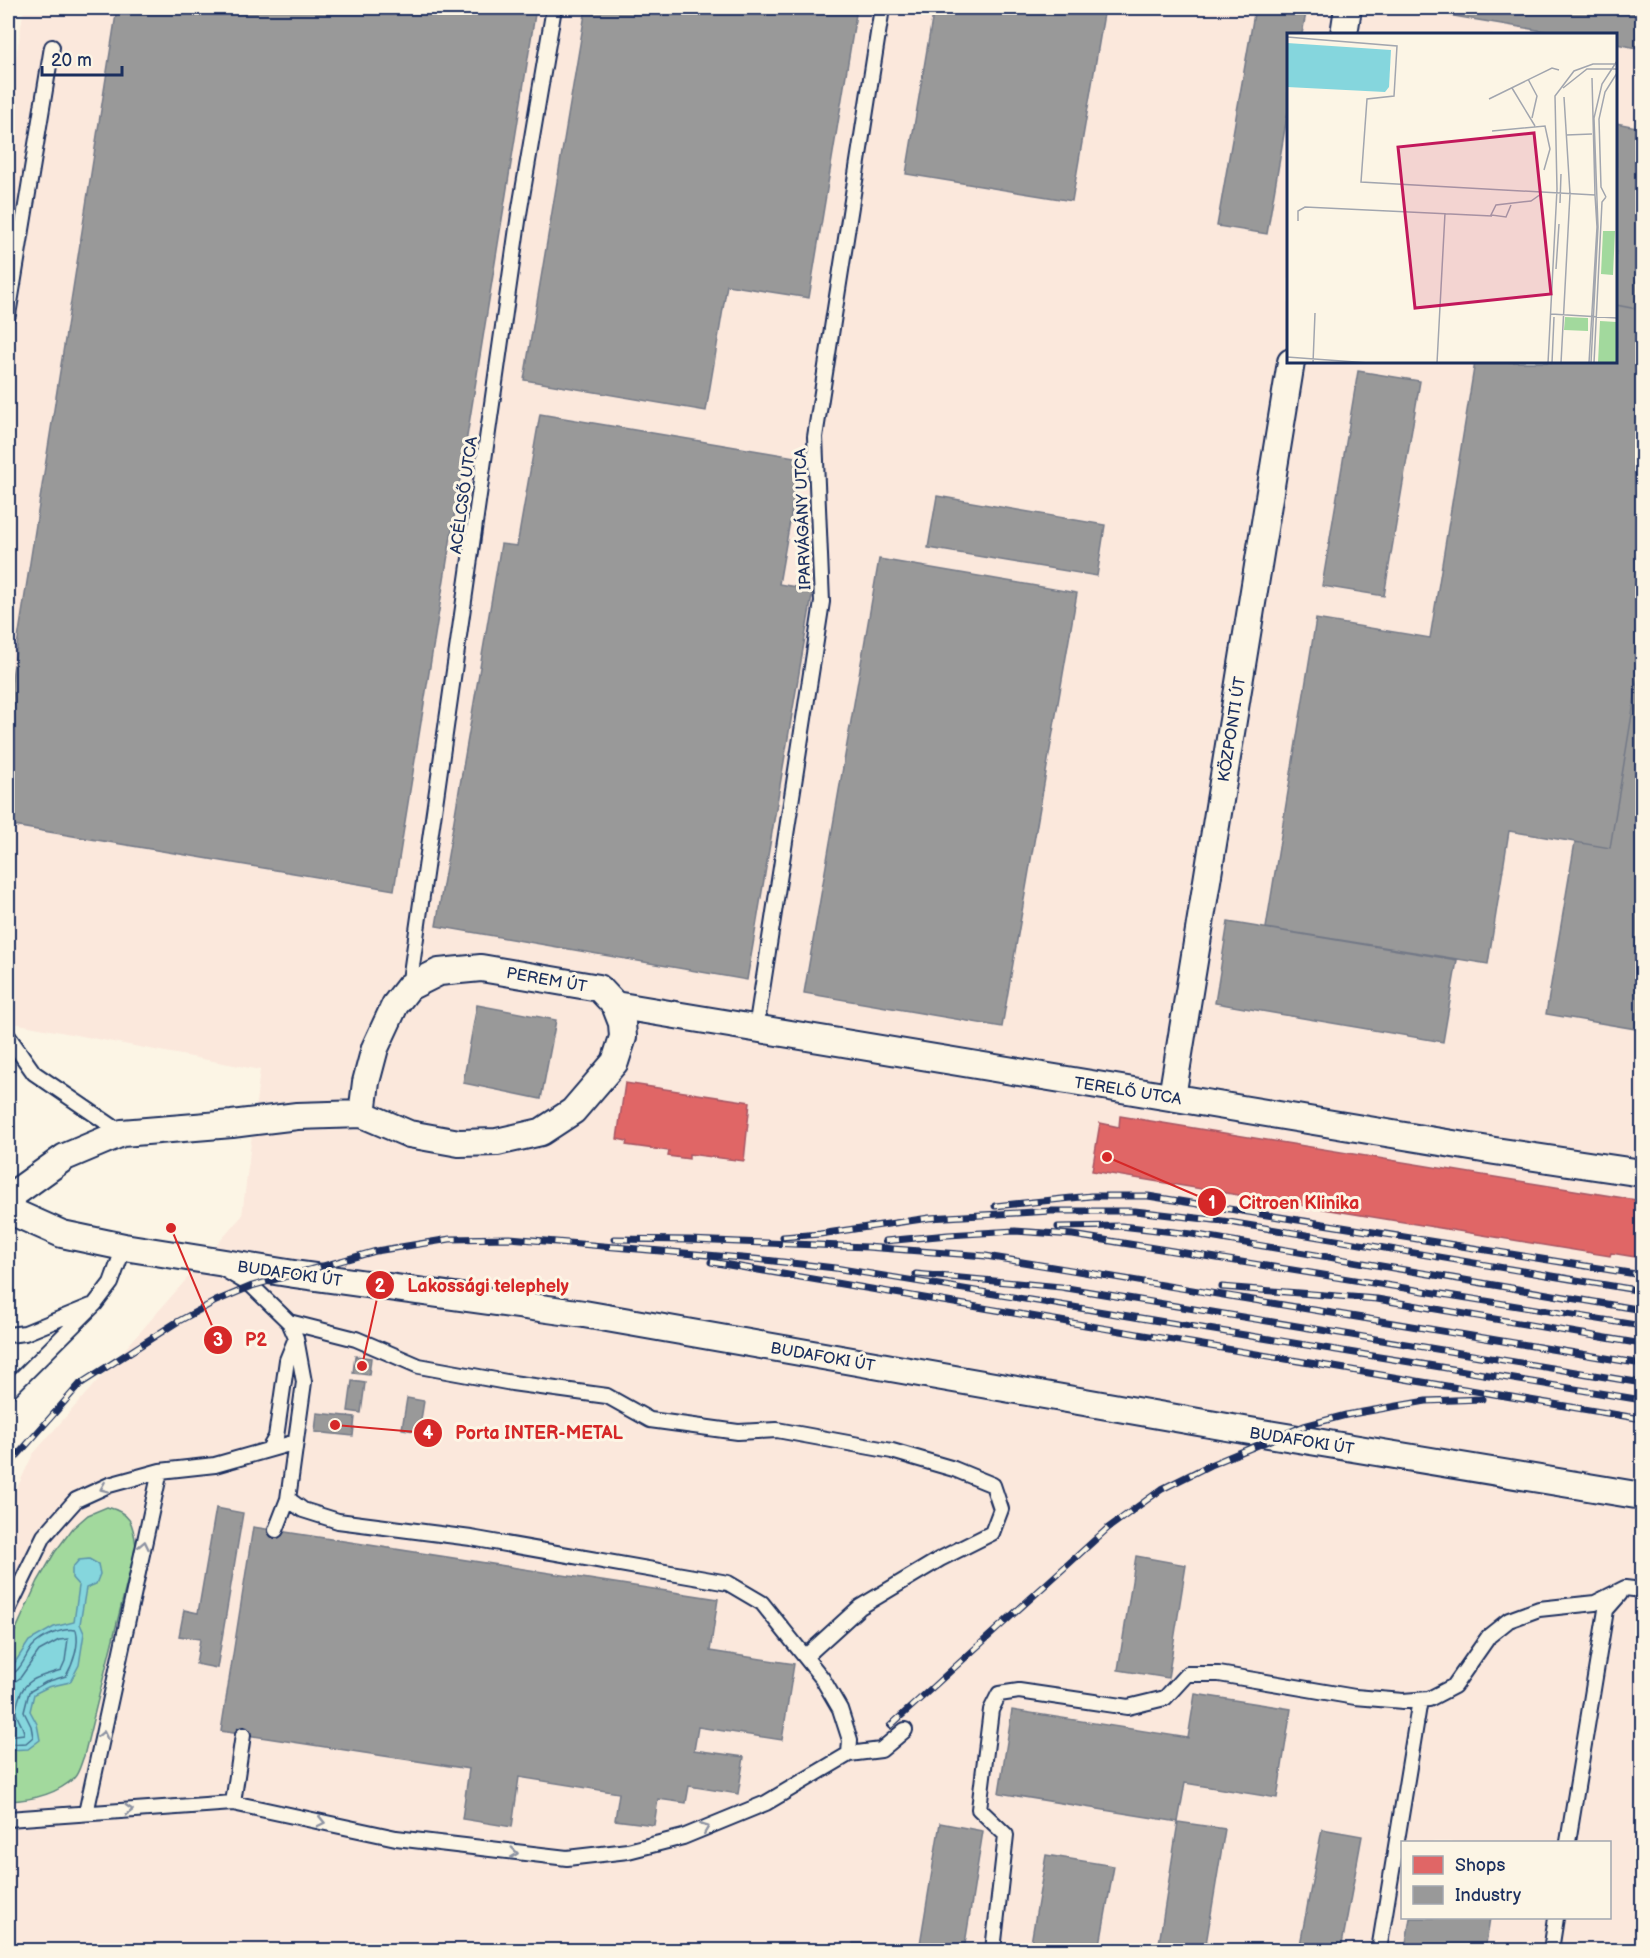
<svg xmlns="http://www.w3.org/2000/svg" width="1650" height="1958" font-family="'Balsamiq Sans',sans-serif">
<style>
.built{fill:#fbe8dc;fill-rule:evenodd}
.green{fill:#a2d99d;stroke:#5e847e;stroke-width:1.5}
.water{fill:#85d6dd;stroke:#5b93aa;stroke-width:1.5}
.shops{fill:#e06666;stroke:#a55664;stroke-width:1.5}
.industry{fill:#999;stroke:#737987;stroke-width:1.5}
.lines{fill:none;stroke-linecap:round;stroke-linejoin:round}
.shore{stroke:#457291;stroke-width:1.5}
.service-casing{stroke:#1b2f5e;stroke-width:18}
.minor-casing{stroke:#1b2f5e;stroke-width:30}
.service{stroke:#fcf5e5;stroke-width:14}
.minor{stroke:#fcf5e5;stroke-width:26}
.rail-casing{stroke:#1b2f5e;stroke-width:7}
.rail{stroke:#fcf5e5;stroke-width:4.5;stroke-dasharray:14;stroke-linecap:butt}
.oneway{stroke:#8c92a2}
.labels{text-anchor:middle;stroke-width:6;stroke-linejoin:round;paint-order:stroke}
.street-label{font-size:16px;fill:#1b2f5e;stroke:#fcf5e5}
.inset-road{fill:none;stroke:#a2a6af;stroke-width:1.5}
.view{fill:#c2185b;fill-opacity:0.15;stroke:#c2185b;stroke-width:3}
.inset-edge{fill:none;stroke:#1b2f5e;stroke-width:3}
.leader{fill:none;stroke:#d62828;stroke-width:2}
.callout-dot{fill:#d62828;stroke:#fcf5e5;stroke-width:2}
.mark-label{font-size:18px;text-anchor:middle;font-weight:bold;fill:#fff}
.callout-label{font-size:18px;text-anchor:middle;font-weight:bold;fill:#d62828;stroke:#fcf5e5;stroke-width:6;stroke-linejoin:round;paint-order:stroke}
</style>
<rect width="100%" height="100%" fill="#fcf5e5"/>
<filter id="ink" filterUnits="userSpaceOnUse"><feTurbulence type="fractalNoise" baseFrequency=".0167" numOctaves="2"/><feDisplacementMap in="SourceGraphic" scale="12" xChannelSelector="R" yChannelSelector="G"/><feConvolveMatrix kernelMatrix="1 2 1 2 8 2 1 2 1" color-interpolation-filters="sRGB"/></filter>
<g filter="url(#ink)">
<path class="built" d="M 24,8 L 1642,8 L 1642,1950 L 8,1950 L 8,1507 L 33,1454 L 242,1216 L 260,1070 L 8,1022 L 8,108 ZM 1288,34 L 1616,34 L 1616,362 L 1288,362 ZM 1402,1842 L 1610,1842 L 1610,1918 L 1402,1918 Z"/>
<path class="green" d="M 107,1507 C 131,1513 133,1523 136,1546 L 84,1756 C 81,1763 79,1773 74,1778 C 56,1795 31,1800 8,1801 L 8,1647 L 38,1581 L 55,1552 L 73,1528 L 88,1515 Z"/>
<path class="water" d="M 89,1559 L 98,1564 L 100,1574 L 96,1584 L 86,1588 L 80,1624 L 84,1633 L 79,1665 L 70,1682 L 48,1687 L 34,1694 L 30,1711 L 37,1724 L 40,1740 L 28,1749 L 8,1750 L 8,1673 L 29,1641 L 54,1627 L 74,1622 L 79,1586 L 72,1578 L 72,1568 L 79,1560 Z"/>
<path class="shops" d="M 625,1083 L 750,1102 L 744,1161 L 689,1154 L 689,1159 L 668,1156 L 669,1151 L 626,1145 L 627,1141 L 617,1139 Z
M 1120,1116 L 1642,1201 L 1642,1258 L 1611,1253 L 1610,1256 L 1092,1171 L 1100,1123 L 1119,1127 Z"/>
<path class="industry" d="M 117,8 L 536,8 L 394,890 L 8,825 L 8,703 Z
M 586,8 L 857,8 L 809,298 L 727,285 L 706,411 L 524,380 Z
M 934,8 L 1105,8 L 1072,201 L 906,174 Z
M 1255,8 L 1307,8 L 1302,34 L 1288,34 L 1288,111 L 1267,234 L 1217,226 Z
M 1406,8 L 1642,8 L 1642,49 L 1616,44 L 1616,34 L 1561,34 Z
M 1616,123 L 1642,128 L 1642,310 L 1616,305 Z
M 1616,305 L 1642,310 L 1642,673 L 1639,672 L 1610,848 L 1509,831 L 1488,964 L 1266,928 L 1316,619 L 1430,638 L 1475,362 L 1616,362 Z
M 1358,371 L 1420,381 L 1384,596 L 1322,586 Z
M 540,414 L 801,458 L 779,584 L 813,590 L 747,980 L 436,926 L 501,544 L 517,546 Z
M 937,496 L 1105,525 L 1097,576 L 928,548 Z
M 879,559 L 1077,593 L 1002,1027 L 804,993 Z
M 1639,672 L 1642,673 L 1642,1030 L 1546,1014 L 1575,842 L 1610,848 Z
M 1228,922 L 1457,960 L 1443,1042 L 1215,1003 Z
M 477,1005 L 556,1020 L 541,1099 L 463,1083 Z
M 355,1356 L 371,1358 L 369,1375 L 353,1373 Z
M 352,1381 L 365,1383 L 361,1413 L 348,1411 Z
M 407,1398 L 424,1401 L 419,1432 L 402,1429 Z
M 317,1413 L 355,1417 L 353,1436 L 315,1432 Z
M 216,1508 L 243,1513 L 217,1668 L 196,1664 L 200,1639 L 179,1636 L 184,1610 L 198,1613 Z
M 253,1527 L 718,1599 L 710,1651 L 794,1664 L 782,1740 L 698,1727 L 694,1750 L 744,1757 L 738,1794 L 689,1786 L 686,1803 L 658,1799 L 654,1825 L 615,1820 L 619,1793 L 519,1777 L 512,1827 L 462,1819 L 469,1769 L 221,1731 Z
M 1136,1556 L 1186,1565 L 1168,1678 L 1118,1670 Z
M 1195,1694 L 1291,1709 L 1277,1798 L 1185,1783 L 1178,1822 L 999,1793 L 1012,1710 L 1188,1738 Z
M 1178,1822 L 1225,1829 L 1205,1950 L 1158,1950 Z
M 940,1823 L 983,1831 L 964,1950 L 919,1950 Z
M 1322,1829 L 1362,1836 L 1341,1950 L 1299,1950 Z
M 1046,1855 L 1114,1866 L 1099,1950 L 1076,1950 L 1031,1943 Z
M 1410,1918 L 1490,1918 L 1485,1950 L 1405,1950 Z
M 853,1943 L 889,1943 L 889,1950 L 853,1950 Z"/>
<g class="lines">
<path class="shore" d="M 8,1675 C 20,1674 25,1656 32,1647 C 41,1637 63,1627 76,1630 C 80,1644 73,1664 66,1676 L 46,1682 L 29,1692 L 24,1712 L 31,1726 L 33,1737 L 26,1743 L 8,1744
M 8,1683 L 14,1682 L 20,1678 L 39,1651 L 59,1640 L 68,1639 L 65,1661 L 61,1670 C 44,1676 25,1677 19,1698 C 18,1702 16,1707 16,1712 C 17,1720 24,1726 24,1734 L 8,1736"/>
<g class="service-casing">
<path id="service" d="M 8,315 L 52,47
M 409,987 L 519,214 L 554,8
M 756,1029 L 822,602 L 815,437 L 882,8
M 8,1036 L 34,1073 L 122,1133
M 223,1269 L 252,1286 L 289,1322 L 296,1338 L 304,1382 L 288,1499 L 276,1530
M 289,1322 L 356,1339 L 419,1366 L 512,1383 L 607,1396 L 650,1420 L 738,1432 L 777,1430 L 892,1451 L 954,1469 L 993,1485 L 1001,1509 L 992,1533 L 940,1559 L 860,1607 L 806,1656
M 8,1335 L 25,1333 L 91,1306
M 8,1391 L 95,1304 L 111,1283 L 124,1247
M 269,1449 L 276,1437 L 287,1360 L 296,1338
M 288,1499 L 303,1510 L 338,1521 L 471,1538 L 728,1583 L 762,1603 L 822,1678 L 840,1709 L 850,1740 L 849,1754
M 8,1610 L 44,1536 L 76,1500 L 109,1485 L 160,1471 L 215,1465 L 296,1442
M 233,1803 L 243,1735
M 86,1813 L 160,1471
M 8,1819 L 233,1803 L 396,1838 L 567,1858 L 628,1851 L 683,1837 L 766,1803 L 849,1754 L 881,1750 L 905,1730
M 1568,1842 L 1606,1610 L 1620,1594
M 993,1950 L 1006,1835 L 979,1809 L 991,1710 L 999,1694 L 1019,1691 L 1128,1707 L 1165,1698 L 1187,1674 L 1219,1674 L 1355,1697 L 1403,1701 L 1429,1699 L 1454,1686 L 1489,1636 L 1509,1620 L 1539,1609 L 1595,1603 L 1625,1588 L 1642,1590
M 1379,1950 L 1420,1700
M 1551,1950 L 1556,1918"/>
</g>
<g class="minor-casing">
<path id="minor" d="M 1344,34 L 1348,8
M 615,1005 L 1495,1151 L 1642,1173
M 1172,1097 L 1291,362
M 8,1198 L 65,1157 L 122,1133 L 232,1124 L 297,1116 L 362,1114 L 409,1134 L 459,1143 L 497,1142 L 541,1132 L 573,1111 L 615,1062 L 623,1037 L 622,1023 L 615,1005 L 599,988 L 481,968 L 439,972 L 409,987 L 395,1005 L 375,1048 L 366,1082 L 362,1114
M 8,1210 L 62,1234 L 124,1247 L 294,1274 L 584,1314 L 1244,1430 L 1642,1496"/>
</g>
<use href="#service" class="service"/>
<use href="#minor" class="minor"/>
<g class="rail-casing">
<path id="rail" d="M 995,1206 L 1091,1196 L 1148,1196 L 1642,1275
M 1058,1227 L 1121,1226 L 1192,1234 L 1642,1310
M 783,1237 L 820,1234 L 929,1218 L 1051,1211 L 1135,1211 L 1223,1221 L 1642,1291
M 614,1239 L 689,1240 L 867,1247 L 986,1256 L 1642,1364
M 885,1241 L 948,1235 L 1015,1231 L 1073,1235 L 1642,1326
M 711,1262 L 1642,1419
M 916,1274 L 1061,1287 L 1642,1383
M 1222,1287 L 1377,1299 L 1642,1344
M 8,1466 L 80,1384 L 177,1322 L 216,1301 L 252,1286 L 376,1251 L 450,1239 L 510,1238 L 765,1260 L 835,1268 L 1642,1400
M 890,1726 L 1108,1528 L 1162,1489 L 1210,1465 L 1304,1426 L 1346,1415 L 1426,1401 L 1482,1399"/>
</g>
<use href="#rail" class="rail"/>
</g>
<defs><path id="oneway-chevron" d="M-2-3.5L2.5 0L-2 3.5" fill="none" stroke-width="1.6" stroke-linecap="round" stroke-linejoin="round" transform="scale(1.5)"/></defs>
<g class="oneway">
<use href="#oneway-chevron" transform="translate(104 1488) rotate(157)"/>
<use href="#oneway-chevron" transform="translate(144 1545) rotate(-78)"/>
<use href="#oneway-chevron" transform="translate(103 1735) rotate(-78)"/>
<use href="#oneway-chevron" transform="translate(129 1810) rotate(-4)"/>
<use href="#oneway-chevron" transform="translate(321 1822) rotate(12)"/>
<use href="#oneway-chevron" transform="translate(705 1828) rotate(-22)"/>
<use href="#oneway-chevron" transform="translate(514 1853) rotate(7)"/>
</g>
</g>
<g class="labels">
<g class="street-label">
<text transform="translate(463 495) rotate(-82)" y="6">ACÉLCSŐ UTCA</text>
<text transform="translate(802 519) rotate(-92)" y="6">IPARVÁGÁNY UTCA</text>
<text transform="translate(1231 729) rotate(-81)" y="6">KÖZPONTI ÚT</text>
<text transform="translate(547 979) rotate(10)" y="6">PEREM ÚT</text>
<text transform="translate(1128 1090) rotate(9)" y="6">TERELŐ UTCA</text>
<text transform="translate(290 1273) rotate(8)" y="6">BUDAFOKI ÚT</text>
<text transform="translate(823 1356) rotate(10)" y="6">BUDAFOKI ÚT</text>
<text transform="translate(1302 1440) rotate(9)" y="6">BUDAFOKI ÚT</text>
</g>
</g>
<g transform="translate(1287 33)">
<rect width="330" height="330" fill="#fcf5e5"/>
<path d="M 316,198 L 328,198 L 326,242 L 314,241 ZM 278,284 L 301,285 L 301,298 L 277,297 ZM 313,288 L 330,289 L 330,330 L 311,330 Z" fill="#a2d99d"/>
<path d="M 0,10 L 104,17 L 102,54 L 98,59 L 0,54 Z" fill="#85d6dd"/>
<path class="inset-road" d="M 0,4 L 110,13 L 107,63 L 80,66 L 74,149 L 308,162M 305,45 L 308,162M 241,46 L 250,63 L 245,85M 225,55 L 248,93M 276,55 L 300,36 L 330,36M 202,66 L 265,35 L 272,37M 205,98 L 258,93 L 263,116 L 257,137M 279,102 L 305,101M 319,164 L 314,154 L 312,86 L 318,59 L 330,40M 273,170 L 274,141M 224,172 L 219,184 L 204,182 L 209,172 L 244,168 L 254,161M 11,188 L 11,178 L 18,174 L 205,183M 269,236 L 272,191M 264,281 L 330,285M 0,324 L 82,330M 26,330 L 28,280M 150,330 L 158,180M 261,330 L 270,156 L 268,63 L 287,38 L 306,31 L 330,31M 265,330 L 267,284M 274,330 L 283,161 L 277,64M 302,330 L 310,194 L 308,162M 304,330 L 311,194 L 307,85 L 315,51 L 330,28M 307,330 L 315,169 L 319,164"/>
<path class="view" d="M 247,100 L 264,261 L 128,275 L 111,114 Z"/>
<rect width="330" height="330" class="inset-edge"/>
</g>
<path class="leader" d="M1107 1157L1212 1202M362 1366L380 1285M171 1228L218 1340M335 1425L428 1433"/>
<g class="callout-dot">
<circle cx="1107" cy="1157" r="6"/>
<circle cx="362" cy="1366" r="6"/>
<circle cx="171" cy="1228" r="6"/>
<circle cx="335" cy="1425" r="6"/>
<circle cx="1212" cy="1202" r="15"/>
<circle cx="380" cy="1285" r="15"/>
<circle cx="218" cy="1340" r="15"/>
<circle cx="428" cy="1433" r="15"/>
</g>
<g class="mark-label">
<text x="1212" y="1209">1</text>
<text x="380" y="1292">2</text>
<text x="218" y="1346">3</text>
<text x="428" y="1439">4</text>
</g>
<g class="callout-label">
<text x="1299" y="1209">Citroen Klinika</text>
<text x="488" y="1292">Lakossági telephely</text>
<text x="256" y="1346">P2</text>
<text x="539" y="1439">Porta INTER-METAL</text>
</g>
<rect width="1650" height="1958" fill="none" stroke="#fcf5e5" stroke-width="30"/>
<rect x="15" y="15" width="1620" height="1928" fill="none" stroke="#1b2f5e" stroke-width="2" filter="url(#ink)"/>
<rect x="1401" y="1841" width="210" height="78" fill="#fcf5e5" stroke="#a2a6af" stroke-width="1.5"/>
<rect x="1413" y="1856" width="30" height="18" fill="#e06666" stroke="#a2a6af" stroke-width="1.5"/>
<text x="1455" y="1871" font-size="18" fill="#1b2f5e">Shops</text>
<rect x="1413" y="1886" width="30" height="18" fill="#999999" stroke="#a2a6af" stroke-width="1.5"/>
<text x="1455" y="1901" font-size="18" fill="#1b2f5e">Industry</text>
<path d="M42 66v9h80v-9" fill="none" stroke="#1b2f5e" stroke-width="3"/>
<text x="51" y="66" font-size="18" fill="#1b2f5e" stroke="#fcf5e5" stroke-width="4.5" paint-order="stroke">20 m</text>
</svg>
